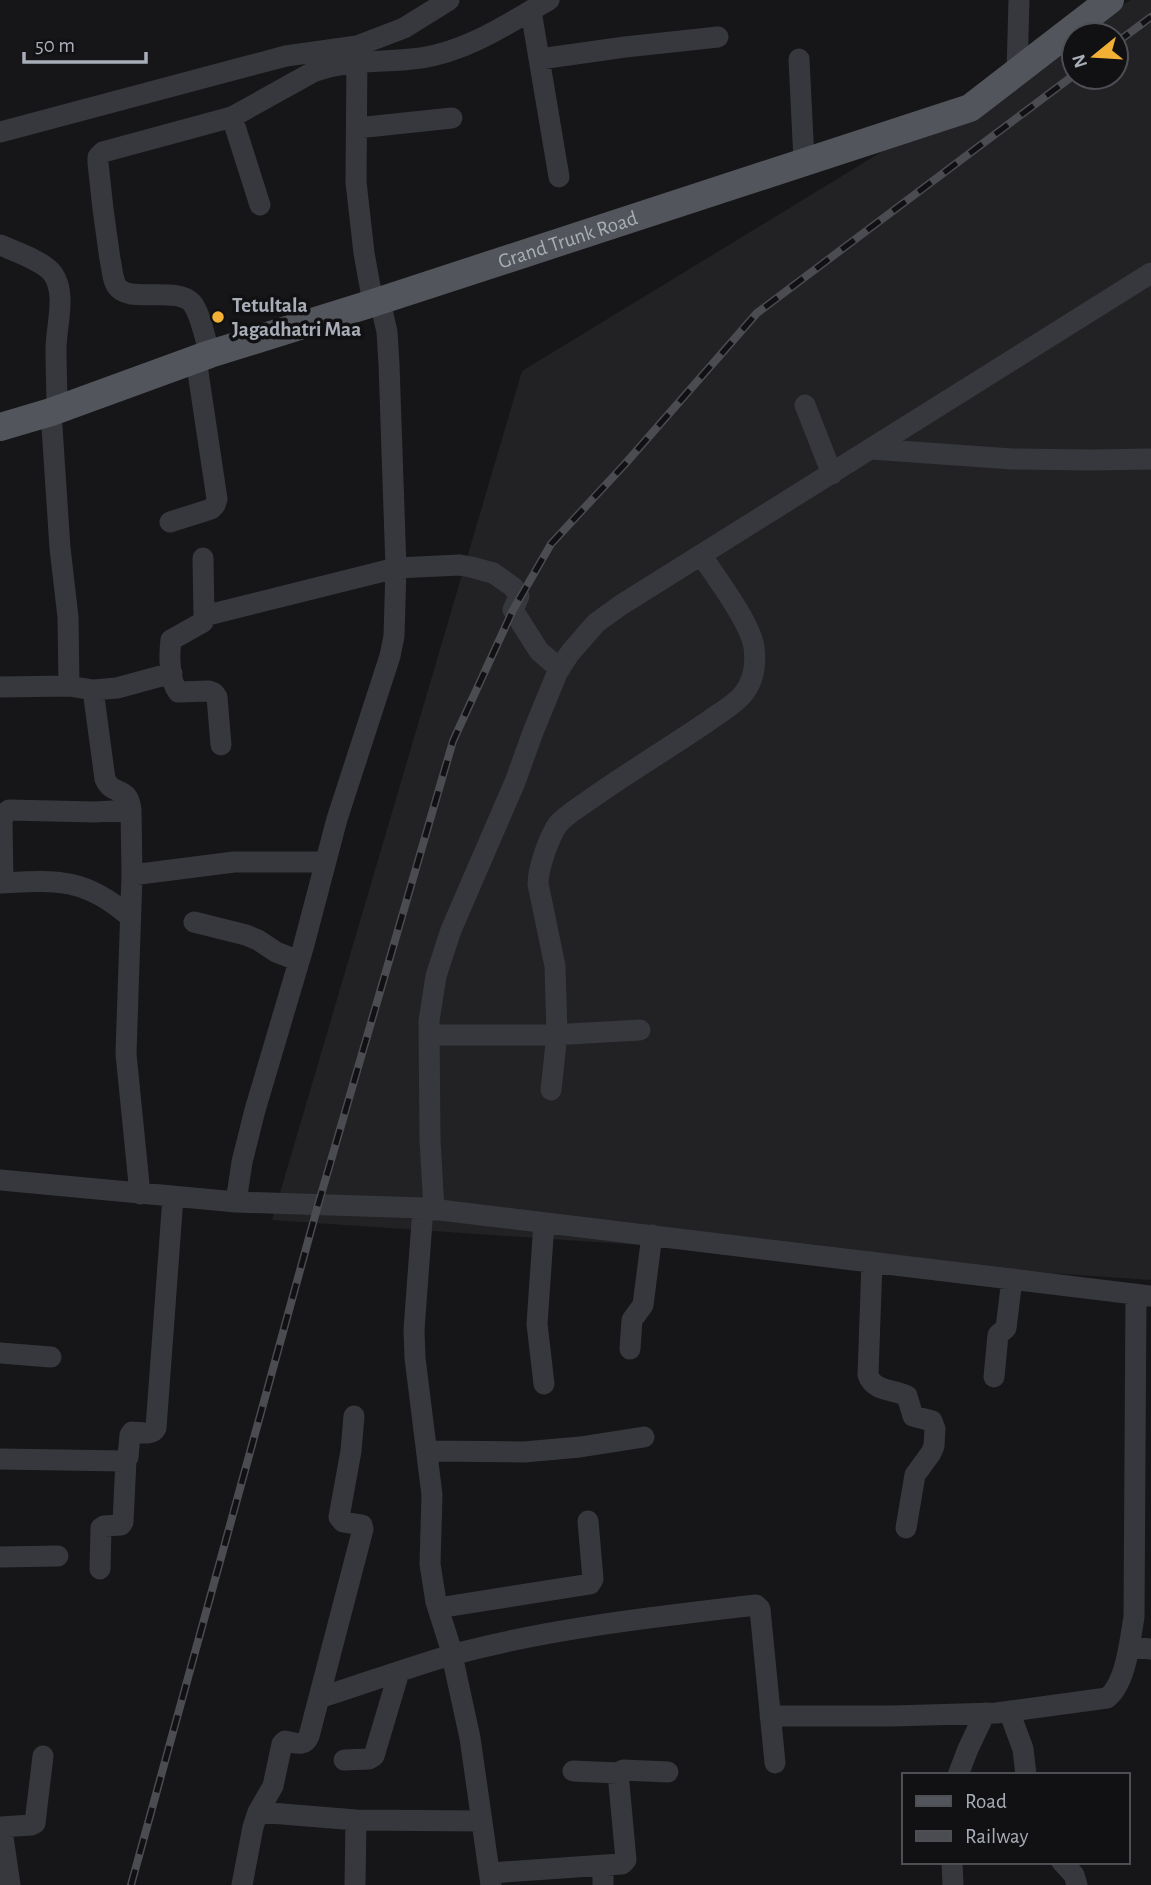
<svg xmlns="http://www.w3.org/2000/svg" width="1151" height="1885" font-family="'Alegreya Sans',sans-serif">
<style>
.built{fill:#222225;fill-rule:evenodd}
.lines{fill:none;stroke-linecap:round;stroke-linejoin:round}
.minor{stroke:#37383d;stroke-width:21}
.major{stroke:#53555c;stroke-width:28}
.rail-casing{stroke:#4a4c52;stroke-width:8}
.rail{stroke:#111113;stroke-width:5;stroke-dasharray:16;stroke-linecap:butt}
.poi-dot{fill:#f2b134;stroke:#111113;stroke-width:2.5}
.labels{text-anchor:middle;stroke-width:7;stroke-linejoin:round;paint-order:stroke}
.street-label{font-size:21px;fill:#a8adb8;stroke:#111113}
.poi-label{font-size:21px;font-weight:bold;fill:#a8adb8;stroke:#111113;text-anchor:start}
</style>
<rect width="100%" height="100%" fill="#161618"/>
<path class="built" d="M 1131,0 L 1151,0 L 1151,1280 L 272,1220 L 522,371 ZM 1074,35 L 1116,35 L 1116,77 L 1074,77 Z"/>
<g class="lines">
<path class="minor" d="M 531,11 L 559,177
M 357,51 L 356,182 L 364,253 L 373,303
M 540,59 L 625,47 L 718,37
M 799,59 L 804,161
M 1017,72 L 1019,0
M 232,117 L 260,205
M 357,128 L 452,118
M 0,132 L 286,56 L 357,46 L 404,28 L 449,0
M 0,245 C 14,251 44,261 53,274 C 67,294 56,326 56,349 C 56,369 57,389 57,409
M 210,354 C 205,340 201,314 192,303 C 175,285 127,305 116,285 C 112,278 112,267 110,259 C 105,227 101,195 98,163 L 98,157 L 103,152 L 232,117 L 313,72 C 347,59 385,63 421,58 C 468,51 509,23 549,0
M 805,405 L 832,474
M 51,412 L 60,548 L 68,617 L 69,686
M 871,449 L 1012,459 L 1091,460 L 1151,459
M 170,522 L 211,509 L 215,505 L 217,499 L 196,359
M 203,558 L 204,616 L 203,622 L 171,640 C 169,655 169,680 178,692 L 209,691 L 214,693 L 217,697 L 221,745
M 204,616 L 396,568 L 460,565 L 471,567 L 493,573 L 513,587 L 519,596 L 513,610 L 539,651 L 560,669
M 0,687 L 69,686 L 93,690 L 117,688 L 172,673
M 93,690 L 105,779 C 113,797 128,784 131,810 L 132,875 L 126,1054 L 140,1194
M 132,875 L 234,862 L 325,862
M 0,883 C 56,880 84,877 129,916
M 3,883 L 2,821 L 4,814 L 9,810 L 95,812 L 131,810
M 194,922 L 246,935 L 258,940 L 276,952 L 299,961
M 429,1035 L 552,1035 L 640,1030
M 551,1090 L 557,1034 L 555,966 L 538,884 C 538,868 549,837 558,824 C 567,814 581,806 592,798 C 629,772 669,748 707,722 C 719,713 735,705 744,693 C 754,680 756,663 754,647 C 750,622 717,579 702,556
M 0,1180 L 236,1202 L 423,1208 L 1151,1296
M 236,1202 L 242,1162 L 255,1110 L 303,948 L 337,819 L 390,656 L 394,636 L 396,568 L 389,364 L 387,332 L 380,301
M 423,1208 L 414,1330 L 415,1358 L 432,1495 L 430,1564 L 436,1602 L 450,1646 L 470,1738 L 491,1885
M 434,1210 L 430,1140 L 429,1021 L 436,976 L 451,930 L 515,782 L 533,732 L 558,671 L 570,653 L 596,623 L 621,605 L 1151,273
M 544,1223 L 537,1324 L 544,1384
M 872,1262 L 868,1375 C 874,1392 893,1389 907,1396 L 913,1416 L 932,1421 L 935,1429 L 934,1446 L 931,1453 L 915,1475 L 906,1528
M 630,1349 L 632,1320 L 643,1305 L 652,1235
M 0,1353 L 51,1357
M 994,1377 L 998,1335 L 1006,1328 L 1012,1279
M 427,1451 L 524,1452 L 580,1447 L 644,1437
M 0,1459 L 123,1461 L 128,1457 L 130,1435 L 132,1432 C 140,1432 152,1436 156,1428 L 173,1197
M 0,1557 L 58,1556
M 100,1569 L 101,1528 L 104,1526 L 121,1525 L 123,1522 L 126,1460
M 438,1608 L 590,1584 L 593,1579 L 588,1521
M 1129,1647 L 1151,1649
M 319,1698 C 363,1684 407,1668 451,1655 C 551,1628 654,1617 756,1605 L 760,1609 L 775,1763
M 1009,1711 L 1023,1749 L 1026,1775
M 770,1716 L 892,1716 L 996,1713 L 1107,1698 C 1126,1684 1130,1640 1134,1617 L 1136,1294
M 344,1760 L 369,1759 L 374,1756 L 399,1672
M 573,1771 L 618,1773
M 958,1775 L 968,1749 L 985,1713
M 258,1812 L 356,1820 L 482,1821
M 0,1827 L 2,1830 L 10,1885
M 1,1827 L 31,1825 L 35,1823 L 43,1756
M 952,1862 L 953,1885
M 1062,1862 L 1074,1875 L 1077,1885
M 490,1873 L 605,1865
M 242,1885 L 253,1827 L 258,1812 L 273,1786 L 282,1744 L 285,1741 C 296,1743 305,1747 309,1736 L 363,1529 L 362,1525 L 343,1522 L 339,1517 L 351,1451 L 354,1416
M 355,1885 L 356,1820
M 603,1885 L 603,1867 L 605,1865 L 622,1864 L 626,1860 L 618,1773 L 623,1770 L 668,1772"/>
<path class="major" id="s1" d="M 0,427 L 51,412 L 210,354 L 373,303 L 970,108 L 1110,0"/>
<g class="rail-casing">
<path id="rail" d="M 1116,43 L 1151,17
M 131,1885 L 318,1205 L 453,741 L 513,610 L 551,544 L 625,464 L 757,313 L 1074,75"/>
</g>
<use href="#rail" class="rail"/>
</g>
<circle class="poi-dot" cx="218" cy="317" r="7"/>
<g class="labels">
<g class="street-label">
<text dy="7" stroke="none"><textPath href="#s1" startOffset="598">Grand Trunk Road</textPath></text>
</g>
<g class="poi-label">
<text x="232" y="312">Tetultala<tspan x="232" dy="24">Jagadhatri Maa</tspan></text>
</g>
</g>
<rect x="902" y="1773" width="228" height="91" fill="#111113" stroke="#4d4f55" stroke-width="2"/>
<rect x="916" y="1796" width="35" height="10" fill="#53555c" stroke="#4d4f55" stroke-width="2"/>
<text x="965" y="1808" font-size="21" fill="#a8adb8">Road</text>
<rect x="916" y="1831" width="35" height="10" fill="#4a4c52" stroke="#4d4f55" stroke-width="2"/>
<text x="965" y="1843" font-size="21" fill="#a8adb8">Railway</text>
<g transform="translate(1095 56) rotate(252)"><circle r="33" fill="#111113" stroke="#4d4f55" stroke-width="2"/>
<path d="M0-5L12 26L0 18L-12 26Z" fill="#f2b134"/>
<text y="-10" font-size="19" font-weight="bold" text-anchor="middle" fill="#a8adb8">N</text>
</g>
<path d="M24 52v10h122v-10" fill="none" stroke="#a8adb8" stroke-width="3.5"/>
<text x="35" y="52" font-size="21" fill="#a8adb8" stroke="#111113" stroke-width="5" paint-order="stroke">50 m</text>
</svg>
